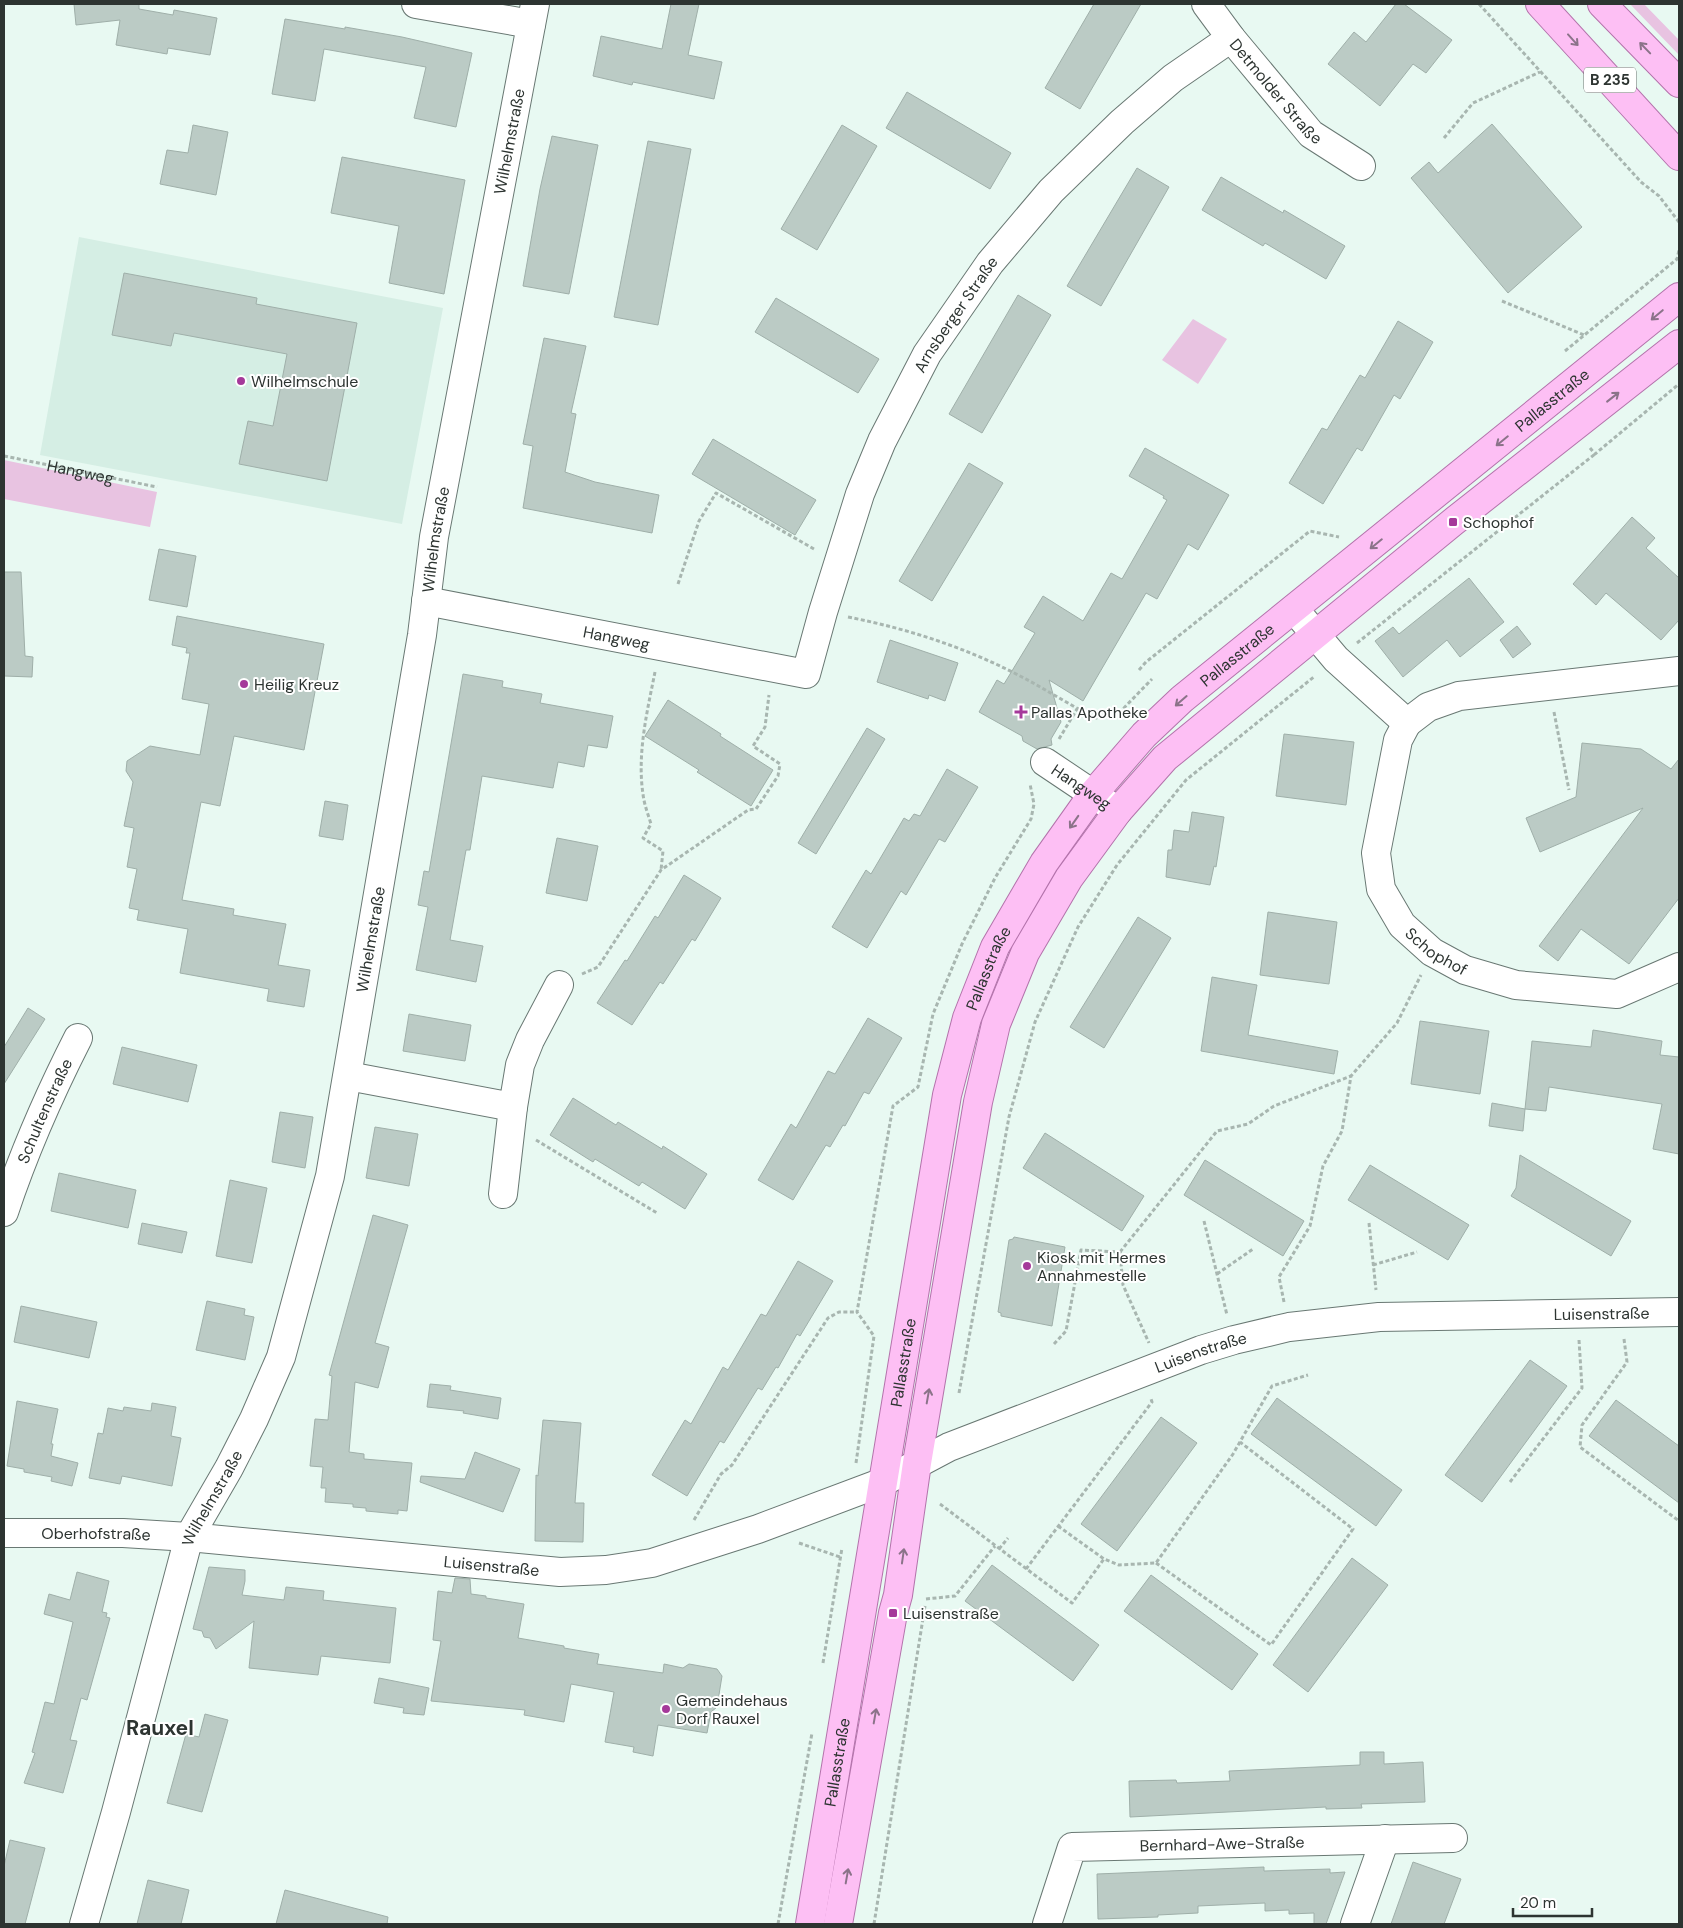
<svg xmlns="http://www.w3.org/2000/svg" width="1683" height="1928" font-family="'DM Sans',sans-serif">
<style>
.built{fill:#d5eee4}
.green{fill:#e8c3e1}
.building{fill:#bbcbc5;stroke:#9fafa9}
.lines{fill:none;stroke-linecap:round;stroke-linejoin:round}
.minor-casing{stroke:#697873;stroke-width:30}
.major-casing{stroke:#b373ab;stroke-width:30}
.path{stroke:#a8b6b0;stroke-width:3;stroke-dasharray:4 2.5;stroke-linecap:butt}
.minor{stroke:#fff;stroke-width:28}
.major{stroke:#fdbff4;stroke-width:28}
.oneway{stroke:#8b7389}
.poi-dot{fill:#a5399a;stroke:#fff;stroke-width:2}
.labels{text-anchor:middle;stroke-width:4;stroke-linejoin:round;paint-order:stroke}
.shield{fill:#fff;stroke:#6c716f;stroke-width:1}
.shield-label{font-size:15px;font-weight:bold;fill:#2d3431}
.street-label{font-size:16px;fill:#2d3431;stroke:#fff}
.poi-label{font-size:16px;fill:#2d3431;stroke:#fff;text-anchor:start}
.district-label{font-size:21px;font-weight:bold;fill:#2d3431;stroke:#fff}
</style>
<rect width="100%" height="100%" fill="#e8f9f2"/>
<path class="built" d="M 79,237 L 443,308 L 402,524 L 40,455 Z"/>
<path class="green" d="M 1630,4 L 1644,4 L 1679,40 L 1679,55 Z
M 1193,319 L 1227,339 L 1198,384 L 1162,360 Z
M 4,460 L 157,492 L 150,527 L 4,499 Z"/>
<path class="building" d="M 74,4 L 139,4 L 139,9 L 173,15 L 174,10 L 217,18 L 210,55 L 168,48 L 167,54 L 116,45 L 120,20 L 76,25 Z
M 671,4 L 699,4 L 688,55 L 722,62 L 714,99 L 633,82 L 632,85 L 593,76 L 601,36 L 662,49 Z
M 1094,4 L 1141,4 L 1080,109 L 1045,88 Z
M 1396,4 L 1404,4 L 1452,40 L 1426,73 L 1413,64 L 1380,106 L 1328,64 L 1354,32 L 1366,42 Z
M 285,19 L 345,29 L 345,27 L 402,37 L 472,53 L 456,127 L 414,118 L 426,67 L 324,49 L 315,101 L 272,94 Z
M 907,92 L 1011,153 L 990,189 L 886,128 Z
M 1492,124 L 1582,227 L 1508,293 L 1411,178 L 1429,162 L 1438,173 Z
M 193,125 L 228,132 L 216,195 L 160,184 L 167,150 L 188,153 Z
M 842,125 L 877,146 L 817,250 L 781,229 Z
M 552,136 L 598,145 L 569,294 L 523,286 L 540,189 Z
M 648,141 L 691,149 L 658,325 L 614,317 Z
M 342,157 L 465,180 L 444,294 L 389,283 L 399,226 L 331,213 Z
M 1137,168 L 1169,187 L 1101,306 L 1067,286 Z
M 1221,177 L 1283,213 L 1284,210 L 1345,246 L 1326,279 L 1265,243 L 1263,246 L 1202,210 Z
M 124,273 L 257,298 L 256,304 L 357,323 L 327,481 L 239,464 L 248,421 L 273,426 L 287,354 L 174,333 L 171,346 L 112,335 Z
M 1018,295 L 1051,315 L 982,433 L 949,414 Z
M 776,298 L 879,359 L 858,393 L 755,332 Z
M 1398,321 L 1433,342 L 1400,399 L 1394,395 L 1362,451 L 1357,448 L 1323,504 L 1289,483 L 1322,428 L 1327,430 L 1360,375 L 1365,378 Z
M 544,338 L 586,346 L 571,413 L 576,414 L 565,472 L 595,482 L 659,495 L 652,533 L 523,508 L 533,446 L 523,444 Z
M 713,439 L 816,500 L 795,535 L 692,474 Z
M 1145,448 L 1229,495 L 1198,550 L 1188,544 L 1157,599 L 1146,593 L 1083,701 L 1049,680 L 1061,722 L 1051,739 L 1052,745 L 1037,749 L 1023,741 L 1022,736 L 979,712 L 997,680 L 1004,684 L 1035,633 L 1024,627 L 1043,596 L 1083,621 L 1111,573 L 1122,579 L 1167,500 L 1163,498 L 1164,496 L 1129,476 Z
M 969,463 L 1003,483 L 932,601 L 899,581 Z
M 1632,517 L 1655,538 L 1646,548 L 1679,578 L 1679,620 L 1661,640 L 1606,593 L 1596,605 L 1573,584 Z
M 159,549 L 196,556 L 187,607 L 149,600 Z
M 4,572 L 21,572 L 25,656 L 33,657 L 32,677 L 4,676 Z
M 1469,578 L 1504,622 L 1460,657 L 1447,640 L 1403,677 L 1375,641 L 1393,627 L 1399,634 Z
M 177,616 L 324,644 L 304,750 L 234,736 L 220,806 L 201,802 L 182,900 L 234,909 L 233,915 L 286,924 L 278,965 L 310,970 L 304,1007 L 267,1001 L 269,989 L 180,973 L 188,929 L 137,920 L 139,910 L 129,908 L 137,869 L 127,867 L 134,828 L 124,826 L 133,782 L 126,771 L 127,761 L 150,746 L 200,755 L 209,704 L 182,699 L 190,653 L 186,653 L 187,648 L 172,645 Z
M 1517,626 L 1531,644 L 1513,658 L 1500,640 Z
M 890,640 L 958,663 L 945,701 L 929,695 L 928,699 L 877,682 Z
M 463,674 L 503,681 L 502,687 L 542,694 L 540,703 L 613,716 L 607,748 L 588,745 L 584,767 L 558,762 L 553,788 L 482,776 L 470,850 L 466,850 L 450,940 L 483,946 L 476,982 L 416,970 L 428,907 L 418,905 L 424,871 L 429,872 Z
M 668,700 L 721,734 L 720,736 L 773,770 L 751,806 L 697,772 L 699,770 L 645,736 Z
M 867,728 L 885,739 L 816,854 L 798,843 Z
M 1284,734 L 1354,742 L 1346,805 L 1276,796 Z
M 1582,743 L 1641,749 L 1671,769 L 1679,759 L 1679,898 L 1629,964 L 1581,929 L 1558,961 L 1539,946 L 1643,808 L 1540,852 L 1526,818 L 1576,797 Z
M 947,769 L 978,787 L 945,842 L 939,839 L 906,895 L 901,891 L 867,948 L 832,927 L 866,870 L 871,874 L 904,818 L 909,821 L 914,814 L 920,816 Z
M 325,801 L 348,805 L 343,840 L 319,836 Z
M 1192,812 L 1224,817 L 1216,867 L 1214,866 L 1210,885 L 1166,877 L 1168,850 L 1172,850 L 1174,830 L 1189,832 Z
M 557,838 L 598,846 L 587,901 L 546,893 Z
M 684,875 L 721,898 L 695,941 L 692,939 L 663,984 L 660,982 L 632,1025 L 597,1003 L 625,960 L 627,961 L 655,916 L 658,918 Z
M 1268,912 L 1337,922 L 1329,984 L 1260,975 Z
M 1138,917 L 1171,938 L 1104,1048 L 1070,1027 Z
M 1212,977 L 1257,985 L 1248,1035 L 1338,1051 L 1334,1074 L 1201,1051 Z
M 28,1008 L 45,1019 L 4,1084 L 4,1047 Z
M 409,1014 L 471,1025 L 465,1061 L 403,1051 Z
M 868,1018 L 902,1038 L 869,1094 L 864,1092 L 845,1126 L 843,1125 L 830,1147 L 826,1145 L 793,1200 L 758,1180 L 791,1124 L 796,1128 L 828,1071 L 835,1074 Z
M 1420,1021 L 1489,1031 L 1480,1094 L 1411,1084 Z
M 1593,1030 L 1662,1041 L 1660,1055 L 1679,1057 L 1679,1154 L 1653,1149 L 1662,1104 L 1549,1087 L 1546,1111 L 1525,1109 L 1532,1041 L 1591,1047 Z
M 122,1047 L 197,1065 L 188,1102 L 113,1084 Z
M 573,1098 L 616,1125 L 618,1122 L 662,1149 L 663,1146 L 707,1174 L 685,1209 L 642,1182 L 639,1186 L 595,1159 L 593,1162 L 550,1135 Z
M 1492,1103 L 1525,1109 L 1523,1131 L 1489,1126 Z
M 280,1112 L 313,1117 L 305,1168 L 272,1162 Z
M 375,1127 L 418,1134 L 409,1186 L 366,1178 Z
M 1045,1133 L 1144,1196 L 1122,1231 L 1023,1168 Z
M 1520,1155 L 1631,1221 L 1611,1256 L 1511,1196 L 1516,1188 Z
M 1205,1160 L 1304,1221 L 1283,1256 L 1184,1195 Z
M 1370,1165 L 1469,1225 L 1448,1260 L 1348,1200 Z
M 59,1173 L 136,1190 L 128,1228 L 51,1211 Z
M 230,1180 L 267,1188 L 252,1263 L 216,1256 Z
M 373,1215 L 408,1225 L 375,1343 L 389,1347 L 378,1388 L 355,1382 L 349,1452 L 364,1454 L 364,1459 L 412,1463 L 407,1511 L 398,1510 L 398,1514 L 366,1511 L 366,1508 L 353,1507 L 353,1504 L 325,1502 L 326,1488 L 321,1488 L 323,1467 L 310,1466 L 315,1419 L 328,1420 L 332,1376 L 329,1375 Z
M 142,1223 L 187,1232 L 182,1253 L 138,1244 Z
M 1014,1237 L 1065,1247 L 1052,1326 L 1001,1316 L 1001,1313 L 998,1312 L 1009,1240 L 1013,1239 Z
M 798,1261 L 833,1281 L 800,1336 L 797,1334 L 778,1368 L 776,1367 L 762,1390 L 758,1388 L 724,1443 L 720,1441 L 687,1496 L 652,1475 L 685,1420 L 691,1424 L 723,1367 L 728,1370 L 761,1314 L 766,1316 Z
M 207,1301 L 245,1309 L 244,1315 L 254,1317 L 245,1360 L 196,1350 Z
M 21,1306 L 97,1322 L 89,1358 L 14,1342 Z
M 1530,1360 L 1567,1386 L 1482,1502 L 1445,1475 Z
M 430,1384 L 451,1386 L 450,1390 L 501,1398 L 498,1419 L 463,1413 L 464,1411 L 427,1407 Z
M 1277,1398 L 1402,1490 L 1376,1526 L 1251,1434 Z
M 1616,1400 L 1679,1446 L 1679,1503 L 1589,1436 Z
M 17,1401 L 58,1409 L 51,1444 L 53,1444 L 51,1456 L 78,1463 L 72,1486 L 51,1481 L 52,1477 L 24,1472 L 24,1469 L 7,1466 Z
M 152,1403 L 176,1407 L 171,1436 L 181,1438 L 172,1486 L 122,1476 L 120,1484 L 89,1478 L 98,1433 L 103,1434 L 108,1408 L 123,1411 L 124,1407 L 151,1411 Z
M 1161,1417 L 1197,1443 L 1117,1551 L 1081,1524 Z
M 543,1420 L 581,1423 L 575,1503 L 584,1503 L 583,1542 L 535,1541 L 536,1475 L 538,1476 Z
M 475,1452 L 520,1469 L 503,1512 L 420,1482 L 421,1476 L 465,1479 Z
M 1352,1558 L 1388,1585 L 1308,1692 L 1273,1665 Z
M 992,1565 L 1099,1645 L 1073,1681 L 965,1601 Z
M 209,1567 L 245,1570 L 245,1581 L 242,1595 L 284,1600 L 286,1587 L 324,1591 L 323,1600 L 396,1608 L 390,1663 L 321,1656 L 318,1675 L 249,1668 L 254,1621 L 216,1649 L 210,1638 L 204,1637 L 202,1631 L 193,1629 Z
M 77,1572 L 109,1581 L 102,1612 L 107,1613 L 106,1617 L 110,1618 L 87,1700 L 81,1698 L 70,1740 L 77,1741 L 63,1793 L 24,1783 L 35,1753 L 32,1752 L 45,1702 L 54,1704 L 73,1622 L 44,1614 L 49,1594 L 70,1600 Z
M 1151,1575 L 1258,1654 L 1232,1690 L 1124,1611 Z
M 455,1578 L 470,1579 L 471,1594 L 486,1596 L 486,1598 L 524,1604 L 518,1638 L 564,1646 L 564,1648 L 599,1654 L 597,1664 L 663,1673 L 664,1664 L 683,1668 L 689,1664 L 717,1669 L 722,1676 L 717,1707 L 711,1712 L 707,1733 L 658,1725 L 653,1756 L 633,1752 L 634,1747 L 605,1742 L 614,1692 L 571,1684 L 564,1722 L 524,1715 L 525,1710 L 431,1701 L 441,1641 L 433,1640 L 438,1591 L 452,1593 Z
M 379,1678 L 429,1688 L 424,1715 L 403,1713 L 404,1708 L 374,1703 Z
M 205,1714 L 228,1720 L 202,1812 L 167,1803 L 186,1734 L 199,1737 Z
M 1360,1752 L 1384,1752 L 1384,1764 L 1423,1762 L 1425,1802 L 1361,1804 L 1362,1808 L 1326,1809 L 1326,1807 L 1130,1817 L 1129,1781 L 1176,1780 L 1177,1783 L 1230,1781 L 1229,1771 L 1360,1765 Z
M 10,1840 L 45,1848 L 25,1924 L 4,1924 L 4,1866 Z
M 1413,1862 L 1461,1879 L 1444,1924 L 1391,1924 Z
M 1264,1867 L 1264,1871 L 1330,1869 L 1330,1873 L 1345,1872 L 1326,1924 L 1314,1924 L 1314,1913 L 1289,1914 L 1289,1910 L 1265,1911 L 1265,1903 L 1198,1906 L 1198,1913 L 1158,1915 L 1158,1917 L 1098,1919 L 1097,1874 Z
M 148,1880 L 189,1890 L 181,1924 L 137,1924 Z
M 285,1890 L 388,1917 L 387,1924 L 276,1924 Z"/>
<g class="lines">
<g class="minor-casing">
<g id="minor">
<path d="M 416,4 L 531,24"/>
<path id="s2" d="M 1206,4 L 1231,38 L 1311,134 L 1361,166"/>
<path id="s3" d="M 426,601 L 806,674 L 823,612 L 860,494 L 882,441 L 927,354 L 990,263 L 1051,191 L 1122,122 L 1173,78 L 1231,38"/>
<path d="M 1294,609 L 1336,659 L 1407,723 L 1428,707 L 1459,696 L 1679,671"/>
<path id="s4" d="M 1407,723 L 1398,740 L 1376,853 L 1381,889 L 1402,925 L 1432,952 L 1465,970 L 1516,985 L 1617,994 L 1679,967"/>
<path id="s5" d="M 1045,762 L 1118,811"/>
<path d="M 348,1076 L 513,1107 L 520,1065 L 530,1040 L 559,985"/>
<path d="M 503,1194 L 513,1107"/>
<path id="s6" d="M 4,1212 C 24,1152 49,1095 78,1038"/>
<path id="s7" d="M 4,1533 L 123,1533 L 189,1537 L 560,1572 L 606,1570 L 652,1563 L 758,1529 L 883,1482 L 949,1447 L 1201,1350 L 1234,1340 L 1289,1327 L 1379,1317 L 1679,1312"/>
<path id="s8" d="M 84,1924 L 116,1812 L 189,1537 L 229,1468 L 254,1419 L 281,1357 L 330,1176 L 422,635 L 434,537 L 535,4"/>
<path id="s9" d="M 1047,1924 L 1072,1847 L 1453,1838"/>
<path d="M 1355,1924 L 1385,1839"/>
</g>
</g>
<g class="major-casing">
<g id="major">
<path d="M 1540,4 L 1679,156"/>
<path d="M 1602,4 L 1679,83"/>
<path id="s10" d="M 810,1924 L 947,1095 L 967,1018 L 995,947 L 1044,863 L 1093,794 L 1144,735 L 1182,699 L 1679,297"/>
<path d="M 838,1924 L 893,1613 L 898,1595 L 917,1463 L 978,1102 L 996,1024 L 1025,953 L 1069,878 L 1118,811 L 1165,758 L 1453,522 L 1679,344"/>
</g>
</g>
<g class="path">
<path d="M 1479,4 L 1641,182 L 1659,196 L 1679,222"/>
<path d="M 1444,138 L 1473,103 L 1540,72"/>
<path d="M 1502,301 L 1584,335"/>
<path d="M 1565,351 L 1677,259 L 1679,250"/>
<path d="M 1590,448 L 1595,454 L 1679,384"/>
<path id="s1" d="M 4,456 L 157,487"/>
<path d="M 678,584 L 699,521 L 716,493 L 814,549"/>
<path d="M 848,617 C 909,629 967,648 1022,677 C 1047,690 1071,706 1096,718 L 1120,712 L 1152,679"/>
<path d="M 1357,643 L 1595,454"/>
<path d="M 1139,670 L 1146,662 L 1310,531 L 1339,537"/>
<path d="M 655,672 C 647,712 637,754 643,794 C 644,804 648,814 651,824 L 643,838 L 663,851 L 661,870"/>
<path d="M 1554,712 L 1569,790"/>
<path d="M 1059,739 L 1077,709"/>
<path d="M 582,974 L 598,967 L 661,870 L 748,810 L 756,809 L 778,776 L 780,764 L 753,746 L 765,727 L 769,695"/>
<path d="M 536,1140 L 657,1213"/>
<path d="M 1204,1221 L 1227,1315"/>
<path d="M 1369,1223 L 1376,1290"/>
<path d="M 1120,1252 L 1217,1131 L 1248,1124 L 1274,1106 L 1351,1076"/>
<path d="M 1373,1265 L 1417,1252"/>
<path d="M 1217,1274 L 1253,1249"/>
<path d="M 1284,1302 L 1279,1277 L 1310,1226 L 1323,1166 L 1342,1131 L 1351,1076 L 1397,1023 L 1421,975"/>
<path d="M 1624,1339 L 1627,1362 L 1582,1425 L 1580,1447 L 1679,1521"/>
<path d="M 1054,1344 L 1066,1331 L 1081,1250 L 1120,1252 L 1123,1285 L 1149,1343"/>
<path d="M 959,1393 L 1009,1117 L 1035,1022 L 1078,927 L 1117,865 L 1186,780 L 1315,676"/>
<path d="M 856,1463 L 874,1336 L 857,1312 L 893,1106 L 918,1087 L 933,1014 L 962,944 L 995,878 L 1031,819 L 1034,804 L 1030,784"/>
<path d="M 1510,1482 L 1582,1388 L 1579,1340"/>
<path d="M 940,1504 L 1072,1603 L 1104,1559"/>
<path d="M 694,1520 L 721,1474 L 732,1465 L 828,1318 L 839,1312 L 857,1312"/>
<path d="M 1058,1526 L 1104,1559 L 1119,1565 L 1156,1563 L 1233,1454 L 1272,1386 L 1308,1375"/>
<path d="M 799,1543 L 840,1557"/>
<path d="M 999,1549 L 1008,1538"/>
<path d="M 1156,1563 L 1271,1645 L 1353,1529 L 1240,1442"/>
<path d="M 1026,1569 L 1152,1402 L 1151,1399"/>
<path d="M 926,1599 L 955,1596 L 995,1546"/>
<path d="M 823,1663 L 842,1548"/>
<path d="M 778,1924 L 812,1733"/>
<path d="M 874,1924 L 925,1606"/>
</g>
<use href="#minor" class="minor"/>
<use href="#major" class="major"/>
</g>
<defs><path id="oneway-shaft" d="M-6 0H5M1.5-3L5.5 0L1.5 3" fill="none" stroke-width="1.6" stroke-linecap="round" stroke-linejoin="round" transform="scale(1.25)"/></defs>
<g class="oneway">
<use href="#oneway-shaft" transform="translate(1573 40) rotate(48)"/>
<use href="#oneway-shaft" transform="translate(1645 48) rotate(-134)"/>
<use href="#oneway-shaft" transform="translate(1657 315) rotate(140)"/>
<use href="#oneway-shaft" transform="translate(1613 397) rotate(-38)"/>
<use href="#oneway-shaft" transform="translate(1502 441) rotate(141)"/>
<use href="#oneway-shaft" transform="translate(1376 544) rotate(141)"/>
<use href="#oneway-shaft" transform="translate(1181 701) rotate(139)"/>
<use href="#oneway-shaft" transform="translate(1074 822) rotate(125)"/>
<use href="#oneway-shaft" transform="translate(928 1396) rotate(-80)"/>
<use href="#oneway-shaft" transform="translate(903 1556) rotate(-82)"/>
<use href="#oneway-shaft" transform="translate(875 1716) rotate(-80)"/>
<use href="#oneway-shaft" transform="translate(847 1876) rotate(-80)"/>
</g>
<g class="poi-dot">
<circle cx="241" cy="381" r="5"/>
<rect x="1448" y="517" width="10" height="10" rx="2.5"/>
<circle cx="244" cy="684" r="5"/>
<path d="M1018.5 704.5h5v5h5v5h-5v5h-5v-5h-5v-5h5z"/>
<circle cx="1027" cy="1266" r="5"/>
<rect x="888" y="1608" width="10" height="10" rx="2.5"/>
<circle cx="666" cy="1709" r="5"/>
</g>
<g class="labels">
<rect class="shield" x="1584" y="67.5" width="52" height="25" rx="4"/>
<g class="shield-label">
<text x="1610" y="85">B 235</text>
</g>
<g class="street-label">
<text dy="6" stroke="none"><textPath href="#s2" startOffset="112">Detmolder Straße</textPath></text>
<text dy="6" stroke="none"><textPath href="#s8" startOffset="1841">Wilhelmstraße</textPath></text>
<text dy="6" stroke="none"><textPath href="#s3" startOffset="779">Arnsberger Straße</textPath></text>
<text dy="6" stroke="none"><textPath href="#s10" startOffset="1784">Pallasstraße</textPath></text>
<text dy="6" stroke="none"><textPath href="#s1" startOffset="78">Hangweg</textPath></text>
<text dy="6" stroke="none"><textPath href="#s8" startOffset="1436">Wilhelmstraße</textPath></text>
<text dy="6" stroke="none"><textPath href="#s3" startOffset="194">Hangweg</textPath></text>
<text dy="6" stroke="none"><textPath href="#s10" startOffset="1379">Pallasstraße</textPath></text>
<text dy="6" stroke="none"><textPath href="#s5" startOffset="44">Hangweg</textPath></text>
<text dy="6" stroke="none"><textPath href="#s8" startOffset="1031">Wilhelmstraße</textPath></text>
<text dy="6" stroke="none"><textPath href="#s4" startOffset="256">Schophof</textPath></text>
<text dy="6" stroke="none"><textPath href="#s10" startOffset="974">Pallasstraße</textPath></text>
<text dy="6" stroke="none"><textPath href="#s6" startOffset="109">Schultenstraße</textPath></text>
<text dy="6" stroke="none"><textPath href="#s7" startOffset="1644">Luisenstraße</textPath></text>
<text dy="6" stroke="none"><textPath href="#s7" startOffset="1239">Luisenstraße</textPath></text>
<text dy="6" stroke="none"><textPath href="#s10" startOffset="569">Pallasstraße</textPath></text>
<text dy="6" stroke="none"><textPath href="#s8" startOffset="446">Wilhelmstraße</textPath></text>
<text dy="6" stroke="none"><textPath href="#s7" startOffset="92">Oberhofstraße</textPath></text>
<text dy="6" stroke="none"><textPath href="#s7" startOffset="489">Luisenstraße</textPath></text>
<text dy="6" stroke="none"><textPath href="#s10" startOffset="164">Pallasstraße</textPath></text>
<text dy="6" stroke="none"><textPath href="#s9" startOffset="231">Bernhard-Awe-Straße</textPath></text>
</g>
<g class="poi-label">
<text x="251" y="387">Wilhelmschule</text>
<text x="1463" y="528">Schophof</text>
<text x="254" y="690">Heilig Kreuz</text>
<text x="1031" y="718">Pallas Apotheke</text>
<text x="1037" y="1263">Kiosk mit Hermes<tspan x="1037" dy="18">Annahmestelle</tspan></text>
<text x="903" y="1619">Luisenstraße</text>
<text x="676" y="1706">Gemeindehaus<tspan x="676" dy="18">Dorf Rauxel</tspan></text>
</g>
<g class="district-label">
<text x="160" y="1735">Rauxel</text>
</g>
</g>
<rect width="1683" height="1928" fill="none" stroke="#2d3431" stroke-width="10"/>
<path d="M1513 1908v8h79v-8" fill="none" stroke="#2d3431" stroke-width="2.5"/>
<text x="1520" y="1908" font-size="15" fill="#2d3431" stroke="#ffffff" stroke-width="4" paint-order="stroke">20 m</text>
</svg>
